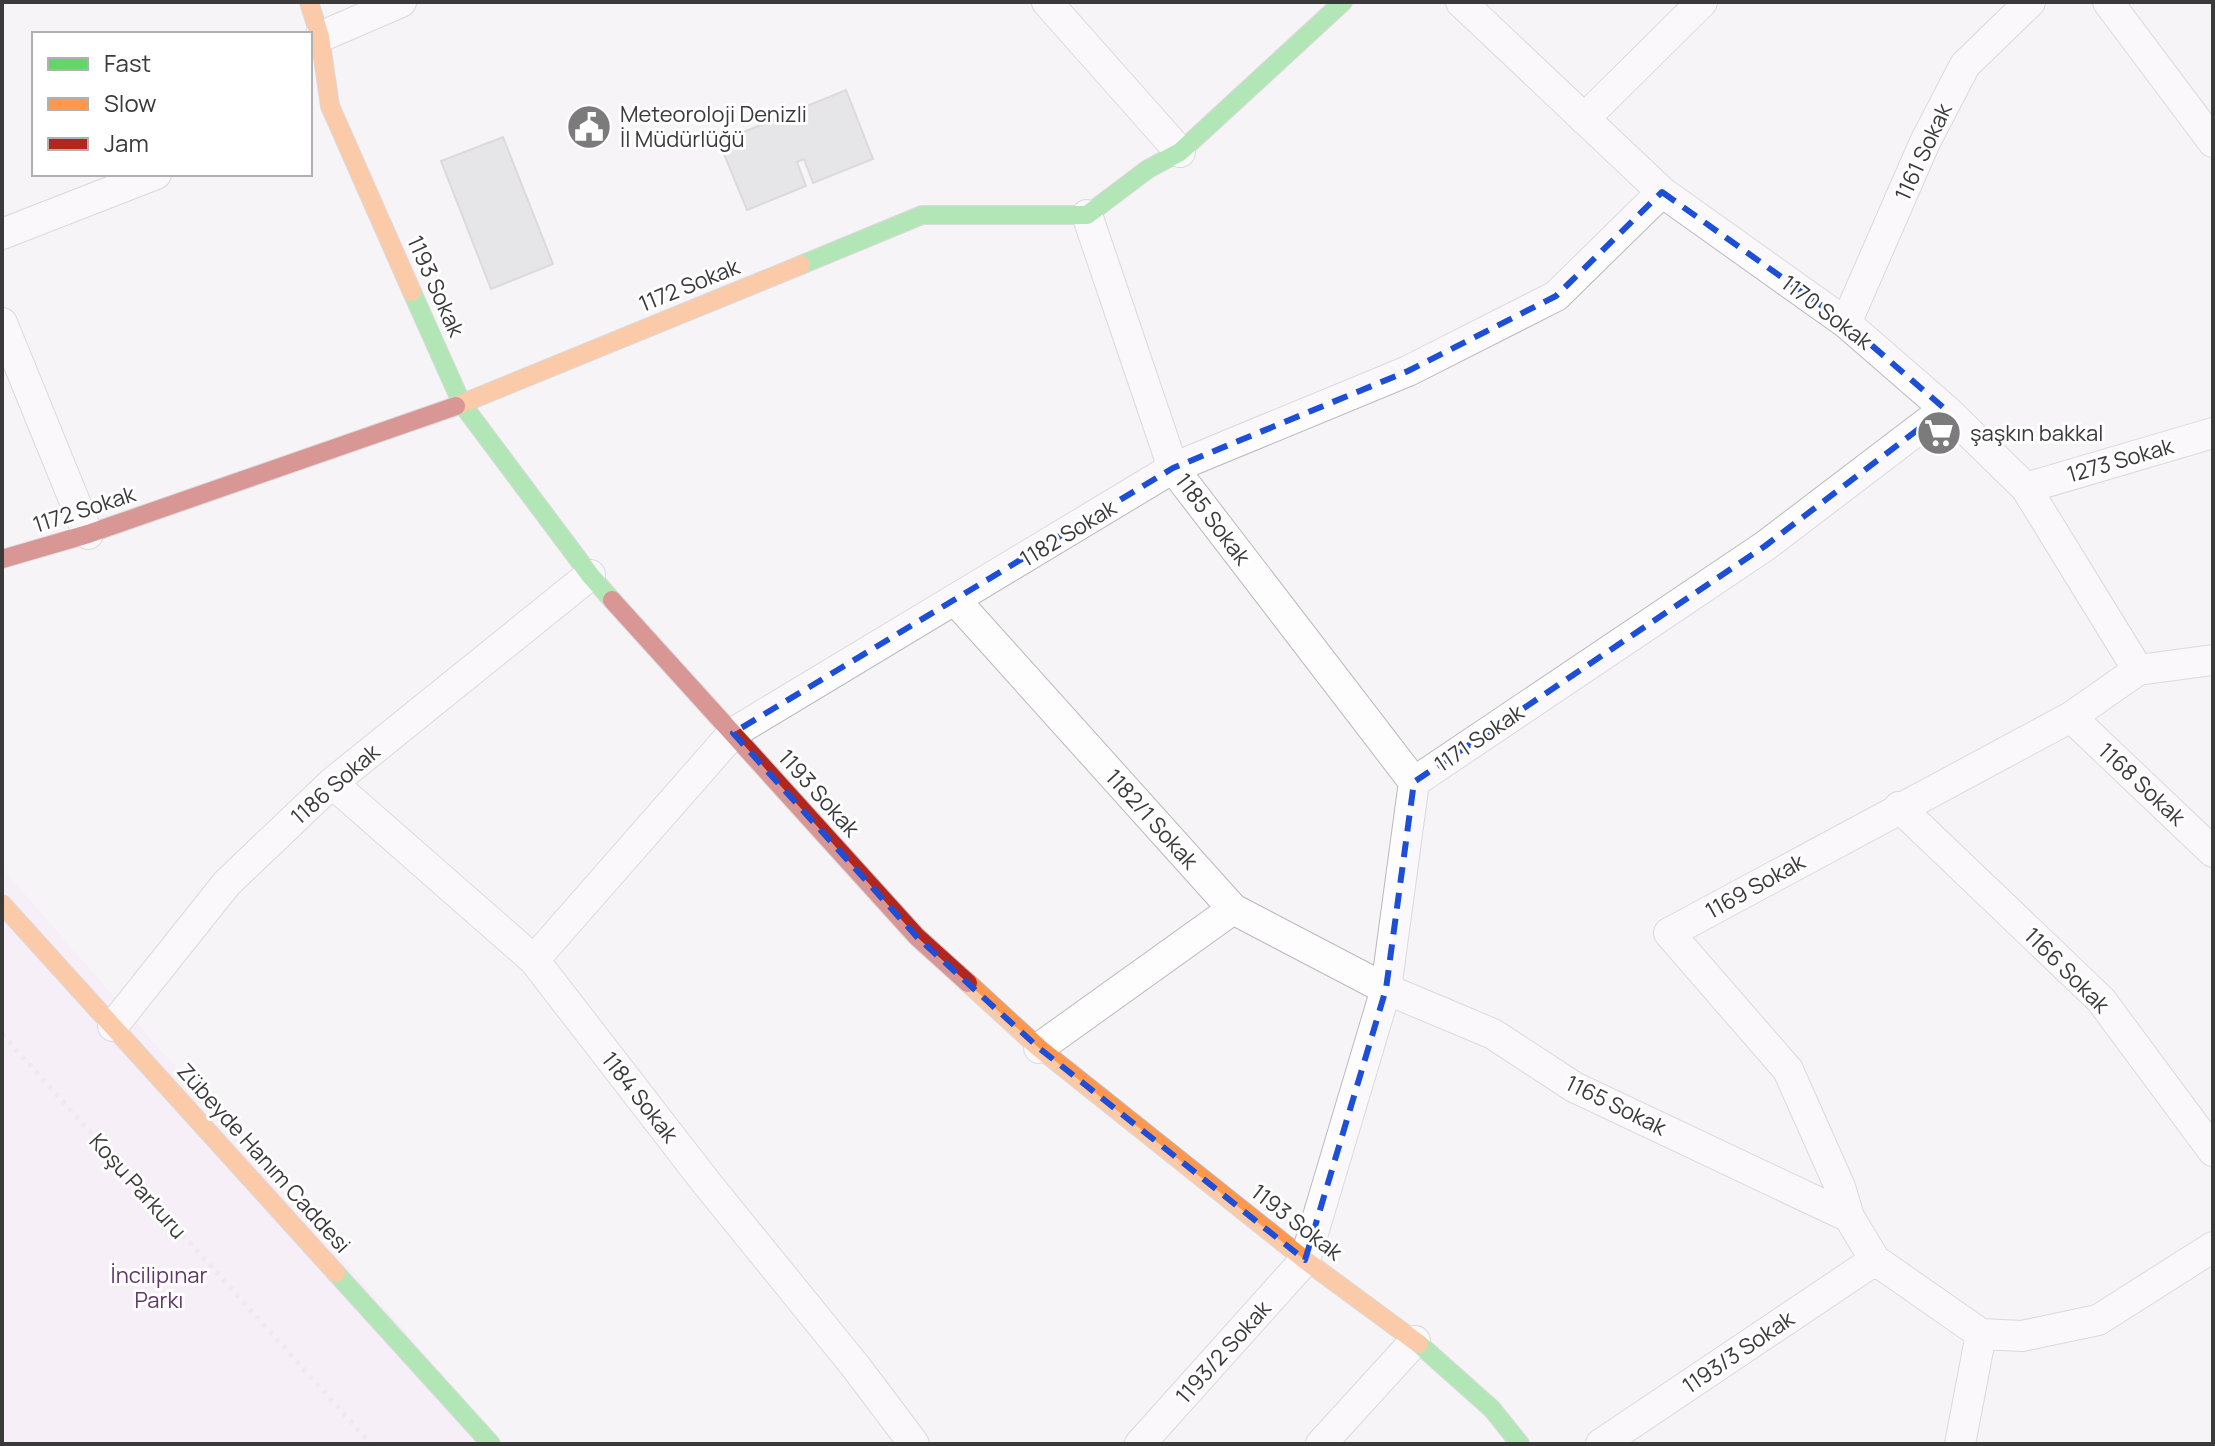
<svg xmlns="http://www.w3.org/2000/svg" width="2215" height="1446" font-family="Manrope,sans-serif">
<style>
.green{fill:#f5e8f8}
.building{fill:#d3d2d4;stroke:#bcbabc;stroke-width:2}
.lines{fill:none;stroke-linecap:round;stroke-linejoin:round}
.street-casing{stroke:#bbb9bb;stroke-width:32}
.fast-casing{stroke:#bbb9bb;stroke-width:20}
.slow-casing{stroke:#bbb9bb;stroke-width:20}
.jam-casing{stroke:#bbb9bb;stroke-width:20}
.path{stroke:#e0dfe0;stroke-width:5;stroke-dasharray:4 6;stroke-linecap:butt}
.street{stroke:#fefdfe;stroke-width:30}
.fast{stroke:#63d668;stroke-width:18}
.slow{stroke:#ff974d;stroke-width:18}
.jam{stroke:#b3261e;stroke-width:18}
.marked{fill:none;stroke:#1d4ed8;stroke-width:6;stroke-dasharray:16 10;stroke-linejoin:round}
.labels{text-anchor:middle;stroke-width:6;stroke-linejoin:round;paint-order:stroke}
.poi-label{font-size:22px;fill:#3b3a3b;stroke:#fff;text-anchor:start}
.street-label{font-size:22px;fill:#3b3a3b;stroke:#fff}
.park-label{font-size:22px;fill:#62366a;stroke:#fff}
</style>
<rect width="100%" height="100%" fill="#f6f4f6"/>
<path class="green" d="M 2,868 L 503,1444 L 2,1444 Z"/>
<path class="building" d="M 846,90 L 873,159 L 813,183 L 804,159 L 797,162 L 806,186 L 747,210 L 719,142 Z
M 503,137 L 553,264 L 491,289 L 441,161 Z"/>
<g class="lines">
<g class="street-casing">
<path id="street" d="M 1047,2 L 1180,152
M 1461,2 L 1662,192 L 1846,323 L 1945,409 L 2026,488 L 2138,670
M 2108,2 L 2213,142
M 320,37 L 401,2
M 1584,119 L 1702,2
M 1087,215 L 1173,468 L 1414,782
M 2,234 L 156,174
M 2,323 L 88,534
M 1846,323 L 1925,142 L 1965,65 L 2030,2
M 2026,488 L 2213,433
M 956,601 L 1233,909 L 1386,989 L 1493,1034 L 1574,1087 L 1849,1217
M 2213,660 L 2138,670 L 2071,717 L 1669,933 L 1788,1070 L 1840,1187 L 1849,1217 L 1875,1260 L 1981,1334 L 2022,1336 L 2098,1320 L 2213,1247
M 2071,717 L 2213,852
M 332,783 L 534,960 L 705,1181 L 856,1367 L 914,1444
M 1899,807 L 2101,1000 L 2213,1151
M 534,960 L 733,733 L 1173,468 L 1408,371 L 1556,296 L 1662,192
M 113,1026 L 227,883 L 332,783 L 590,575
M 1039,1048 L 1233,909
M 1140,1444 L 1305,1260 L 1386,989 L 1414,782 L 1765,546 L 1945,409
M 1321,1444 L 1415,1341
M 1601,1444 L 1875,1260
M 1960,1444 L 1981,1334"/>
</g>
<g class="fast-casing">
<path id="fast" d="M 801,265 L 922,215 L 1087,215 L 1148,169 L 1180,152 L 1343,2
M 412,292 L 462,404 L 590,575 L 612,600
M 336,1273 L 491,1444
M 1419,1344 L 1492,1409 L 1520,1444"/>
</g>
<g class="slow-casing">
<path id="slow" d="M 309,2 L 320,37 L 330,106 L 412,292
M 456,406 L 801,265
M 2,904 L 336,1273
M 968,983 L 1039,1048 L 1305,1260 L 1419,1344"/>
</g>
<g class="jam-casing">
<path id="jam" d="M 2,559 L 88,534 L 456,406
M 612,600 L 917,937 L 968,983"/>
</g>
<path class="path" d="M 2,1034 L 371,1444"/>
<use href="#street" class="street"/>
<use href="#fast" class="fast"/>
<use href="#slow" class="slow"/>
<use href="#jam" class="jam"/>
</g>
<path d="M0 0H2215V1446H0ZM 1662,192 L 1846,323 L 1945,409 L 1765,546 L 1414,782 L 1386,989 L 1305,1260 L 1039,1048 L 917,937 L 733,733 L 1173,468 L 1408,371 L 1556,296 Z" fill="#f6f4f6" fill-opacity=".55" fill-rule="evenodd"/>
<path class="marked" d="M 1662,192 L 1846,323 L 1945,409 L 1765,546 L 1414,782 L 1386,989 L 1305,1260 L 1039,1048 L 917,937 L 733,733 L 1173,468 L 1408,371 L 1556,296 Z"/>
<defs>
<g id="civic-disc" transform="scale(2.3)"><circle r="9.5" fill="#7c7b7c" stroke="#fff"/><path d="M-.6-6.5H3V-4.5H.6V-3L4-1V1h2V6H-6V1h2V-1L-.6-3ZM-1.2 2.5V6h2.4V2.5Z" fill="#fff"/></g>
<g id="supermarket-disc" transform="scale(2.3)"><circle r="9.5" fill="#7c7b7c" stroke="#fff"/><path d="M-6-5.5h2.5l.6 2H6L4.5 2H-2.5L-4.4-4H-6ZM-1.5 3.2a1.3 1.3 0 1 0 .1 0ZM3 3.2a1.3 1.3 0 1 0 .1 0Z" fill="#fff"/></g>
</defs>
<g fill-rule="evenodd">
<use href="#civic-disc" x="589" y="127"/>
<use href="#supermarket-disc" x="1939" y="433"/>
</g>
<g class="labels">
<g class="poi-label">
<text x="620" y="122">Meteoroloji Denizli<tspan x="620" dy="25">İl Müdürlüğü</tspan></text>
<text x="1970" y="441">şaşkın bakkal</text>
</g>
<g class="street-label">
<text transform="translate(1923 152) rotate(-65)" y="8">1161 Sokak</text>
<text transform="translate(689 285) rotate(-22)" y="8">1172 Sokak</text>
<text transform="translate(436 286) rotate(66)" y="8">1193 Sokak</text>
<text transform="translate(1827 312) rotate(37)" y="8">1170 Sokak</text>
<text transform="translate(2120 460) rotate(-16)" y="8">1273 Sokak</text>
<text transform="translate(84 509) rotate(-18)" y="8">1172 Sokak</text>
<text transform="translate(1213 519) rotate(53)" y="8">1185 Sokak</text>
<text transform="translate(1068 533) rotate(-31)" y="8">1182 Sokak</text>
<text transform="translate(1479 738) rotate(-34)" y="8">1171 Sokak</text>
<text transform="translate(335 784) rotate(-41)" y="8">1186 Sokak</text>
<text transform="translate(2142 784) rotate(43)" y="8">1168 Sokak</text>
<text transform="translate(819 793) rotate(48)" y="8">1193 Sokak</text>
<text transform="translate(1152 819) rotate(48)" y="8">1182/1 Sokak</text>
<text transform="translate(1755 886) rotate(-29)" y="8">1169 Sokak</text>
<text transform="translate(2067 970) rotate(45)" y="8">1166 Sokak</text>
<text transform="translate(640 1097) rotate(52)" y="8">1184 Sokak</text>
<text transform="translate(1616 1105) rotate(26)" y="8">1165 Sokak</text>
<text transform="translate(264 1158) rotate(48)" y="8">Zübeyde Hanım Caddesi</text>
<text transform="translate(138 1186) rotate(48)" y="8">Koşu Parkuru</text>
<text transform="translate(1297 1222) rotate(38)" y="8">1193 Sokak</text>
<text transform="translate(1223 1352) rotate(-48)" y="8">1193/2 Sokak</text>
<text transform="translate(1738 1352) rotate(-34)" y="8">1193/3 Sokak</text>
</g>
<g class="park-label">
<text x="159" y="1283">İncilipınar<tspan x="159" dy="25">Parkı</tspan></text>
</g>
</g>
<rect width="2215" height="1446" fill="none" stroke="#3b3a3b" stroke-width="8"/>
<rect x="32" y="32" width="280" height="144" fill="#ffffff" stroke="#b1b0b1" stroke-width="2"/>
<rect x="48" y="58" width="40" height="12" fill="#63d668" stroke="#b1b0b1" stroke-width="2"/>
<text x="104" y="72" font-size="24" fill="#3b3a3b">Fast</text>
<rect x="48" y="98" width="40" height="12" fill="#ff974d" stroke="#b1b0b1" stroke-width="2"/>
<text x="104" y="112" font-size="24" fill="#3b3a3b">Slow</text>
<rect x="48" y="138" width="40" height="12" fill="#b3261e" stroke="#b1b0b1" stroke-width="2"/>
<text x="104" y="152" font-size="24" fill="#3b3a3b">Jam</text>
</svg>
